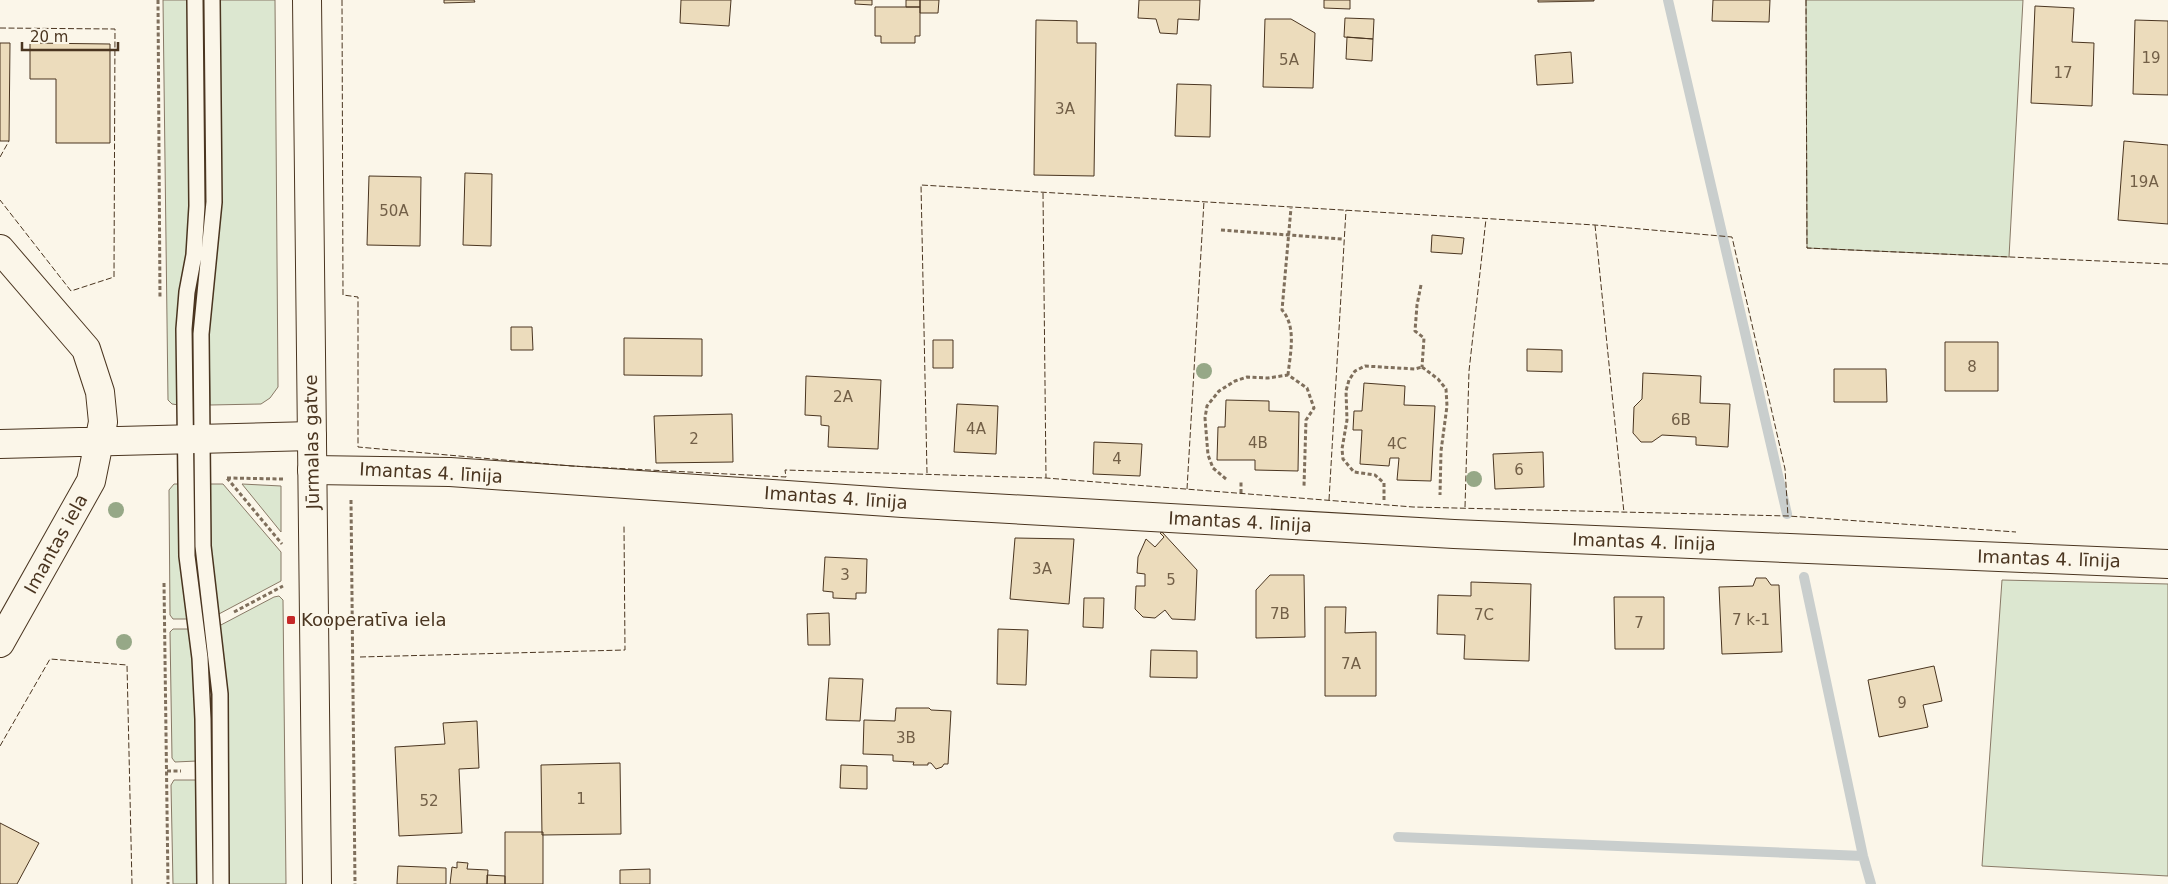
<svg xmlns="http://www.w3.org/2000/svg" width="2168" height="884" font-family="'DejaVu Sans',sans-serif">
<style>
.green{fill:#dce7d0;stroke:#887966}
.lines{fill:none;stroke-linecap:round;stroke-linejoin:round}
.stream{stroke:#c9cecd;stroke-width:10}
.building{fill:#ecdcbc;stroke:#4a3520}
.service-casing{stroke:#4a3520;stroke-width:18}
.minor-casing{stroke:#4a3520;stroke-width:30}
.secondary-casing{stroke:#4a3520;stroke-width:30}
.path{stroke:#7f6f5c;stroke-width:3;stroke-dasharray:4 2.5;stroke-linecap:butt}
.service{stroke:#fbf6e9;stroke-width:15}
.minor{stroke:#fbf6e9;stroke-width:28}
.secondary{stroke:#fbf6e9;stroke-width:28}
.fence{stroke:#4a3520;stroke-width:1;stroke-dasharray:6 2.5;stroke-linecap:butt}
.tree{fill:#96a887}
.poi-dot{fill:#c62828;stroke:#fbf6e9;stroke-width:2}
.labels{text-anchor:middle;stroke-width:4;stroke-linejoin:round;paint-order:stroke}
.number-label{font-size:15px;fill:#725f47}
.street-label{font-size:18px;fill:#4a3520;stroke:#fbf6e9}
.poi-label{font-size:18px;fill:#4a3520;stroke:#fbf6e9;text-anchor:start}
</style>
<rect width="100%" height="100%" fill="#fbf6e9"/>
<path class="green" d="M 163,0 L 189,0 L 191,210 L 181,295 L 179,405 L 172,404 L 168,400 Z
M 219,0 L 275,0 L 278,387 L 270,398 L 261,404 L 210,405 L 209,331 L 218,237 L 220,188 Z
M 1806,0 L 2023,0 L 2009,257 L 1807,248 Z
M 174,484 L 180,484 L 189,619 L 173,619 L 170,615 L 169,490 Z
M 210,484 L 223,484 L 281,552 L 281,581 L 217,615 L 211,558 Z
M 242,484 L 281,486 L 281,532 Z
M 2002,580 L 2168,584 L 2168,876 L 1982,866 Z
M 279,596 L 283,600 L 286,884 L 229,884 L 227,687 L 219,626 L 274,597 Z
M 173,629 L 189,629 L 196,684 L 197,761 L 175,762 L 172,758 L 170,632 Z
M 174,780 L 197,780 L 198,884 L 173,884 L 171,785 Z"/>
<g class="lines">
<path class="stream" d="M 1668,0 L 1787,514
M 1804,577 L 1863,856 L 1871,884
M 1398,837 L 1863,856"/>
</g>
<path class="building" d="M 444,0 L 474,0 L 475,2 L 444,3 Z
M 681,0 L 731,0 L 729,26 L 680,23 Z
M 855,0 L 872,0 L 872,5 L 855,4 Z
M 906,0 L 920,0 L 920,7 L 906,7 Z
M 920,0 L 939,0 L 938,13 L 920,13 Z
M 1139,0 L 1200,0 L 1199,20 L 1178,19 L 1177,34 L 1160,33 L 1156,19 L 1138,18 Z
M 1324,0 L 1350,0 L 1350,9 L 1324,8 Z
M 1538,0 L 1594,0 L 1594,1 L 1538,2 Z
M 1713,0 L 1770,0 L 1769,22 L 1712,21 Z
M 2035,6 L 2074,8 L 2072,42 L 2094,43 L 2092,106 L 2031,103 Z
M 875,7 L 920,7 L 920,36 L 915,36 L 915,43 L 881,43 L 881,36 L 875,36 Z
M 1345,18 L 1374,19 L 1373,39 L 1344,37 Z
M 1265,19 L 1291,19 L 1315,33 L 1313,88 L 1263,87 Z
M 1036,20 L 1077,21 L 1077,43 L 1096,43 L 1094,176 L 1034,175 Z
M 2135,20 L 2168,21 L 2168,95 L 2133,94 Z
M 1347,37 L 1373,39 L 1372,61 L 1346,59 Z
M 0,43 L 10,43 L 9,141 L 0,141 Z
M 30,43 L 110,44 L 110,143 L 56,143 L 56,79 L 30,79 Z
M 1571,52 L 1573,83 L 1537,85 L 1535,55 Z
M 1177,84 L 1211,85 L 1210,137 L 1175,136 Z
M 2124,141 L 2168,145 L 2168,224 L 2118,220 Z
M 465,173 L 492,174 L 491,246 L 463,245 Z
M 369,176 L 421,177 L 420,246 L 367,245 Z
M 1432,235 L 1464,238 L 1462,254 L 1431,252 Z
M 511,327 L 532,327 L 533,350 L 511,350 Z
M 624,338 L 702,339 L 702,376 L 624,375 Z
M 933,340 L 953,340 L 953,368 L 933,368 Z
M 1945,342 L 1998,342 L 1998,391 L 1945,391 Z
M 1527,349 L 1562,350 L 1562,372 L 1527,371 Z
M 1834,369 L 1886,369 L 1887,402 L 1834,402 Z
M 1643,373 L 1701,376 L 1700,403 L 1730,404 L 1728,447 L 1696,445 L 1696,437 L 1662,435 L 1652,442 L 1641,442 L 1633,433 L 1634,407 L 1642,399 Z
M 806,376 L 881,380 L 878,449 L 828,447 L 829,426 L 821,425 L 821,416 L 805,415 Z
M 1364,383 L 1405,386 L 1404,405 L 1435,406 L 1431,481 L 1397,480 L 1399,458 L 1390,458 L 1389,466 L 1360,464 L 1362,430 L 1353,430 L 1354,411 L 1362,411 Z
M 1226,400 L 1269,401 L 1269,411 L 1299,412 L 1298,471 L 1255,470 L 1255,460 L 1217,460 L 1218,427 L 1225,427 Z
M 957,404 L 998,406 L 996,454 L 954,452 Z
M 732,414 L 733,462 L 656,463 L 654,416 Z
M 1094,442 L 1142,444 L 1140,476 L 1093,474 Z
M 1543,452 L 1544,487 L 1495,489 L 1493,454 Z
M 1162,532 L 1197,570 L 1195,620 L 1172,619 L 1165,610 L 1155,618 L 1143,617 L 1135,609 L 1136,586 L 1145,586 L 1145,574 L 1137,573 L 1138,557 L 1146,539 L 1155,547 L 1164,537 L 1160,533 Z
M 1015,538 L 1074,539 L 1069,604 L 1010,599 Z
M 825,557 L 867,559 L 866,593 L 856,593 L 856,599 L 833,598 L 833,592 L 823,591 Z
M 1270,575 L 1304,575 L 1305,637 L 1256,638 L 1256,590 Z
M 1756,578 L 1766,578 L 1771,585 L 1779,585 L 1782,652 L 1722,654 L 1719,587 L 1753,586 Z
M 1471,582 L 1531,584 L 1529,661 L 1464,659 L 1465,635 L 1437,634 L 1438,595 L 1471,596 Z
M 1614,597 L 1664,597 L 1664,649 L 1615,649 Z
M 1084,598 L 1104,598 L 1103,628 L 1083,627 Z
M 1325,607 L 1346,607 L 1345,633 L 1376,632 L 1376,696 L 1325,696 Z
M 829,613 L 830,645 L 808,645 L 807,614 Z
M 998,629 L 1028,630 L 1026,685 L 997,684 Z
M 1151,650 L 1197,651 L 1197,678 L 1150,677 Z
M 1934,666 L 1942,701 L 1923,705 L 1928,727 L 1879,737 L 1868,680 Z
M 829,678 L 863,679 L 860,721 L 826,720 Z
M 896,708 L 929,708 L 931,710 L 951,711 L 948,764 L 944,764 L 942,767 L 936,769 L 931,763 L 928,763 L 928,765 L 913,765 L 914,762 L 893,761 L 893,755 L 863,754 L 864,720 L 895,721 Z
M 477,721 L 479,768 L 459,769 L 462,833 L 399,836 L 395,747 L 445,744 L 443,723 Z
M 620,763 L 621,834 L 542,835 L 541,765 Z
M 841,765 L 867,766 L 867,789 L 840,788 Z
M 0,823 L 39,843 L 17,884 L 0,884 Z
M 505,832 L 543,832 L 543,884 L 505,884 Z
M 457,862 L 468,863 L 467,869 L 488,870 L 487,884 L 450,884 L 452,867 L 457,868 Z
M 398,866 L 446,868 L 446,884 L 397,884 Z
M 650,869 L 650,884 L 620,884 L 620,870 Z
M 487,875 L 505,876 L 505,884 L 487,884 Z"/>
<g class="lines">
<g class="service-casing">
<path id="service" d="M 195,0 L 197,206 L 194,255 L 187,292 L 184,329 L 187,556 L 200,658 L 203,719 L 205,884
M 212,0 L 214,202 L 201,334 L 203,546 L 220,694 L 221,884"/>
</g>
<g class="minor-casing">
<path id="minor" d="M 0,249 L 86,349 L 100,392 L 103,422 L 91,481 L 0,643
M 0,444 L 312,436
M 312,470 L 450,472 L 903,503 L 1454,534 L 2168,564"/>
</g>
<g class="secondary-casing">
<path id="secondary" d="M 307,0 L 317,884"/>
</g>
<path class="path" d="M 158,0 L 160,299
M 1221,230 L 1342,239
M 1421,285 L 1417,305 L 1415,331 L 1424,338 L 1422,367
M 1422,367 L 1438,379 L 1446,389 L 1447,406 L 1441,451 L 1440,495
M 1288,375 C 1290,354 1297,327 1282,310 L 1291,208
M 227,478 L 283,479
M 227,478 L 282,544
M 1226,479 L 1213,468 L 1208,455 L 1205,418 L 1207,406 L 1219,391 L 1235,381 L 1247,377 L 1268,378 L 1288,375 L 1307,388 L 1314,408 L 1306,420 L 1304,486
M 1241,493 L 1241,481
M 351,500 L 355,884
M 1384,500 L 1384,483 L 1375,475 L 1354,472 L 1343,459 L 1342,449 L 1347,420 L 1346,391 L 1349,380 L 1355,371 L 1365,366 L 1415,369 L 1422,367
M 164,583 L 168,884
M 234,612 L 283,586
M 167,771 L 181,771"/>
<use href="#service" class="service"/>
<use href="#minor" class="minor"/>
<use href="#secondary" class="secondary"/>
<path class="fence" d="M 342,0 L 343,295 L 358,297 L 358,447 L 571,466 L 786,477 L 785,470 L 1046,478 L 1413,507 L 1788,516 L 2016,532
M 1806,0 L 1807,248 L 2168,264
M 0,28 L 115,29 L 114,277 L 71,291 L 0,200
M 0,157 L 9,141
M 1043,193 L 1046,478
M 1595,225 L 1624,513
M 927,473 L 921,185 L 1595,225 L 1732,237 L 1785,469 L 1788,516
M 1187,489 L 1204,201
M 1329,500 L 1346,210
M 1465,507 L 1469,371 L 1486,219
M 360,657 L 625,650 L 624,526
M 0,746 L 50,659 L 127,665 L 132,884"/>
</g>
<g class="tree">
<circle cx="1204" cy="371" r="8"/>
<circle cx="1474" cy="479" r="8"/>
<circle cx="116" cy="510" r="8"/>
<circle cx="124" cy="642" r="8"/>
</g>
<rect class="poi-dot" x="286" y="615" width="10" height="10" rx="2.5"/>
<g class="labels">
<g class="number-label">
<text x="2151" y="63">19</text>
<text x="1289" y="65">5A</text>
<text x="2063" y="78">17</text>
<text x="1065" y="114">3A</text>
<text x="2144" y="187">19A</text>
<text x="394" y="216">50A</text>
<text x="1972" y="372">8</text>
<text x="843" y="402">2A</text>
<text x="1681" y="425">6B</text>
<text x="976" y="434">4A</text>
<text x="694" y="444">2</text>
<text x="1258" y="448">4B</text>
<text x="1397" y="449">4C</text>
<text x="1117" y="464">4</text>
<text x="1519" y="475">6</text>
<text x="1042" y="574">3A</text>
<text x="845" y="580">3</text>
<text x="1171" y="585">5</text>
<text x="1280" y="619">7B</text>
<text x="1484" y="620">7C</text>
<text x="1751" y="625">7 k-1</text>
<text x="1639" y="628">7</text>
<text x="1351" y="669">7A</text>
<text x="1902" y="708">9</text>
<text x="906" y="743">3B</text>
<text x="581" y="804">1</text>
<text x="429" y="806">52</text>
</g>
<g class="street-label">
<text transform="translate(312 442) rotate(-91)" y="6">Jūrmalas gatve</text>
<text transform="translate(431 473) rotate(3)" y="6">Imantas 4. līnija</text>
<text transform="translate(836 498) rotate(4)" y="6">Imantas 4. līnija</text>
<text transform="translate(1240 522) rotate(3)" y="6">Imantas 4. līnija</text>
<text transform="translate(1644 542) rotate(2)" y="6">Imantas 4. līnija</text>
<text transform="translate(56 544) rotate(-61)" y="6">Imantas iela</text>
<text transform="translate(2049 559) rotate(2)" y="6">Imantas 4. līnija</text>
</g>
<g class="poi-label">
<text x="301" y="626">Kooperatīva iela</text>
</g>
</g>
<path d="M22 42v8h96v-8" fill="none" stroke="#4a3520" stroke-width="2.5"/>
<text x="30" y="42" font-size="15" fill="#4a3520" stroke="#fbf6e9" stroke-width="4" paint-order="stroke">20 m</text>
</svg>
